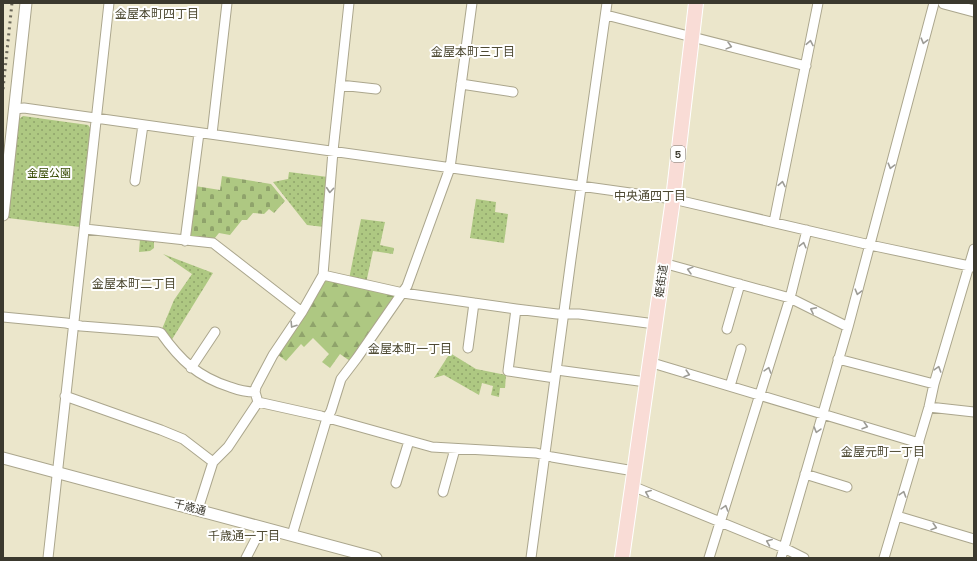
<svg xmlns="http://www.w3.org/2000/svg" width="977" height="561" font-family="'Space Grotesk','Noto Sans JP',sans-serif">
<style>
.green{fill:url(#green-dots)}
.forest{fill:url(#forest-firs)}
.cemetery{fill:url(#cemetery-stones)}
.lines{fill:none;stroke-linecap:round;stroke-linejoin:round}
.minor-casing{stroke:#aba68d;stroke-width:11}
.tertiary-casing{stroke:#aba68d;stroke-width:13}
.primary-casing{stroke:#fff;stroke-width:16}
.minor{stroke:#fff;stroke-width:9}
.tertiary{stroke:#fff;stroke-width:11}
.primary{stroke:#f9dcd6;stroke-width:14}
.rail{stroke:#6a6758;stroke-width:3;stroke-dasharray:2 4;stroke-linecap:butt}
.oneway{stroke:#9d9c96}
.labels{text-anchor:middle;stroke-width:4;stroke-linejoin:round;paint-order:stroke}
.shield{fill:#fff;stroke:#76746d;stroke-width:1}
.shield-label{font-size:10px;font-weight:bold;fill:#3b392e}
.park-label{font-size:11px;fill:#364a00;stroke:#fff}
.street-label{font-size:11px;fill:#3b392e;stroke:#fff}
.neighbourhood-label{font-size:12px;fill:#4e4a33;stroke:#fff}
</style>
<defs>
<pattern id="green-dots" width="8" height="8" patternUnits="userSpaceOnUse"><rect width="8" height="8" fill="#aec882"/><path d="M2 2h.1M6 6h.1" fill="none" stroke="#8fa36b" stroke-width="1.8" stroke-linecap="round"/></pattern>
<pattern id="forest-firs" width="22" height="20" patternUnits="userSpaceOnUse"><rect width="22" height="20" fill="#aec882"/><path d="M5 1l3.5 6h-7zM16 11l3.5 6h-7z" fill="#8fa36b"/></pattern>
<pattern id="cemetery-stones" width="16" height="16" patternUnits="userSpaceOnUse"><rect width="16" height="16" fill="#aec882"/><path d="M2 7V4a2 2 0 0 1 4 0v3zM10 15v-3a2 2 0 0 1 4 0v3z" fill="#8fa36b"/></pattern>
</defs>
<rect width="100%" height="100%" fill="#ebe6cb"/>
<path class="green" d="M 23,116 L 88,125 L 91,129 L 80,227 L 8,218 L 19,119 Z
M 289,172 L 328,177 L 324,227 L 307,225 L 273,182 L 288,179 Z
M 476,199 L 496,202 L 495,212 L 508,214 L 504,243 L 470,238 Z
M 361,219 L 385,222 L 380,245 L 394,248 L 393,254 L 373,251 L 366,283 L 349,279 Z
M 140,239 L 154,240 L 154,248 L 150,251 L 139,252 Z
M 163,254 L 213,273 L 171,341 L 162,329 L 174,300 L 192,274 Z
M 450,353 L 476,369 L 506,375 L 505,388 L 500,388 L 499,397 L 491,395 L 493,386 L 482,383 L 479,395 L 444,375 L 434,378 Z"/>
<path class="forest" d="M 326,280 L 394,294 L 395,299 L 350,361 L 340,354 L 330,368 L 322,362 L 329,354 L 313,338 L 304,347 L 301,344 L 286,361 L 277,354 L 322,282 Z"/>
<path class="cemetery" d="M 222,176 L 271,184 L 285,201 L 274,213 L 269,209 L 264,214 L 253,213 L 247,220 L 242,220 L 230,235 L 219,233 L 214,239 L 191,237 L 189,234 L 195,186 L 220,190 Z"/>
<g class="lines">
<g class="minor-casing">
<path id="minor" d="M 606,15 L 806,66
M 461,84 L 513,92
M 340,85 L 376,89
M 15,109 L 24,108 L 673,199 L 870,245 L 974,267
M 212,134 L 227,3
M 135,181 L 143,125
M 774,222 L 818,3
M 85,229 L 213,243 L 302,312
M 185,241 L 199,133
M 663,263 L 790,298 L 848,327
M 323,275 L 403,293 L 516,309 L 557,314 L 579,314 L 655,324
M 516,309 L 508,371 L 555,378
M 3,317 L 66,323 L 81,326 L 158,332 L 161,333 C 180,360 198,377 230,387 C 238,390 246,392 255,392
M 727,329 L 740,284
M 468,348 L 474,303
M 838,359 L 934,384
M 649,362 L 919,443
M 191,368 L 215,332
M 557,370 L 646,382
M 730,386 L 741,349
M 65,396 L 161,430 L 183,439 L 213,462
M 258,402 L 321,416 L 432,447 L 536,453 L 552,457 L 634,471
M 929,407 L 974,412
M 805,474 L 847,487
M 396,483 L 409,441
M 632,486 L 784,548 L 804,558
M 443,492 L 455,449
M 198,509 L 213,462 L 228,447 L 258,402 L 255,392 L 256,387 L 273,355 L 302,312 L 323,275 L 333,151 L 349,3
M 897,516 L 974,539
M 292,535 L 327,418 L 331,411 L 341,379 L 357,358 L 407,286 L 447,176 L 450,168 L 472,3
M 48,558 L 109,3
M 246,558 L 262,527
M 531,558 L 571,259 L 607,3
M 709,558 L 790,298 L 807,230
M 781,558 L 848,327 L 934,3
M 884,558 L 929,407 L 934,384 L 974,249"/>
</g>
<g class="tertiary-casing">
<path id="tertiary" d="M 944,3 L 974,11
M 3,215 L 26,3
M 3,458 L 376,558"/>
</g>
<g class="primary-casing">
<path id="primary" d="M 622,558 L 673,199 L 696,3"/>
</g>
<use href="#minor" class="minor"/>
<use href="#tertiary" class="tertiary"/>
<use href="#primary" class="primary"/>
<path class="rail" d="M 3,89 L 12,3"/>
</g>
<defs><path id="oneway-chevron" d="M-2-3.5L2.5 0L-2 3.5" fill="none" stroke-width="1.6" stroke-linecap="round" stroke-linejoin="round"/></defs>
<g class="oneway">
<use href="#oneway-chevron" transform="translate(924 41) rotate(105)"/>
<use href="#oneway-chevron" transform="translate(810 43) rotate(-79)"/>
<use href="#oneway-chevron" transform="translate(729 46) rotate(15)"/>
<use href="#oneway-chevron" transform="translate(891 166) rotate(105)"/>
<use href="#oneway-chevron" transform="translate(782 184) rotate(-79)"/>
<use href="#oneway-chevron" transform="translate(330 190) rotate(95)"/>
<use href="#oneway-chevron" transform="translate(803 245) rotate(-76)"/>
<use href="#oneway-chevron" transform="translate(690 270) rotate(-165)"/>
<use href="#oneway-chevron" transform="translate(858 292) rotate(105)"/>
<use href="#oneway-chevron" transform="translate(813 310) rotate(-153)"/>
<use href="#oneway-chevron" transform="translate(293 325) rotate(123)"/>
<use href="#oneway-chevron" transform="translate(938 369) rotate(-73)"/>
<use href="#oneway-chevron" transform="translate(768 370) rotate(-73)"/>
<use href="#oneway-chevron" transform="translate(687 374) rotate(17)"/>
<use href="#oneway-chevron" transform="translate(865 426) rotate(17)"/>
<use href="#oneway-chevron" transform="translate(817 430) rotate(106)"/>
<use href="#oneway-chevron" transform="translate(648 493) rotate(-158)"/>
<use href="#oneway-chevron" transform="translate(903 494) rotate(-73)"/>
<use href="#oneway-chevron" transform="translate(725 508) rotate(-73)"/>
<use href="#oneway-chevron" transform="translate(934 527) rotate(17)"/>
<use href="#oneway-chevron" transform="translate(769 542) rotate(-158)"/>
</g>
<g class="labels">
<rect class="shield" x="671" y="146" width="14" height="16" rx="3"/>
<g class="shield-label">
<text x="678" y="158">5</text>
</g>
<g class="park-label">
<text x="49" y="177">金屋公園</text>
</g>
<g class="street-label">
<text transform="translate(661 281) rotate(-82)" y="4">姫街道</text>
<text transform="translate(190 507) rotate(15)" y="4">千歳通</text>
</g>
<g class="neighbourhood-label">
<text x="157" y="18">金屋本町四丁目</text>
<text x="473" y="56">金屋本町三丁目</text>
<text x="650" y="200">中央通四丁目</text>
<text x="134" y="288">金屋本町二丁目</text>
<text x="410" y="353">金屋本町一丁目</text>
<text x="883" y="456">金屋元町一丁目</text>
<text x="244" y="540">千歳通一丁目</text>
</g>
</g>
<rect width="977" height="561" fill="none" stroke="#3b392e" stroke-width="8"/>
</svg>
